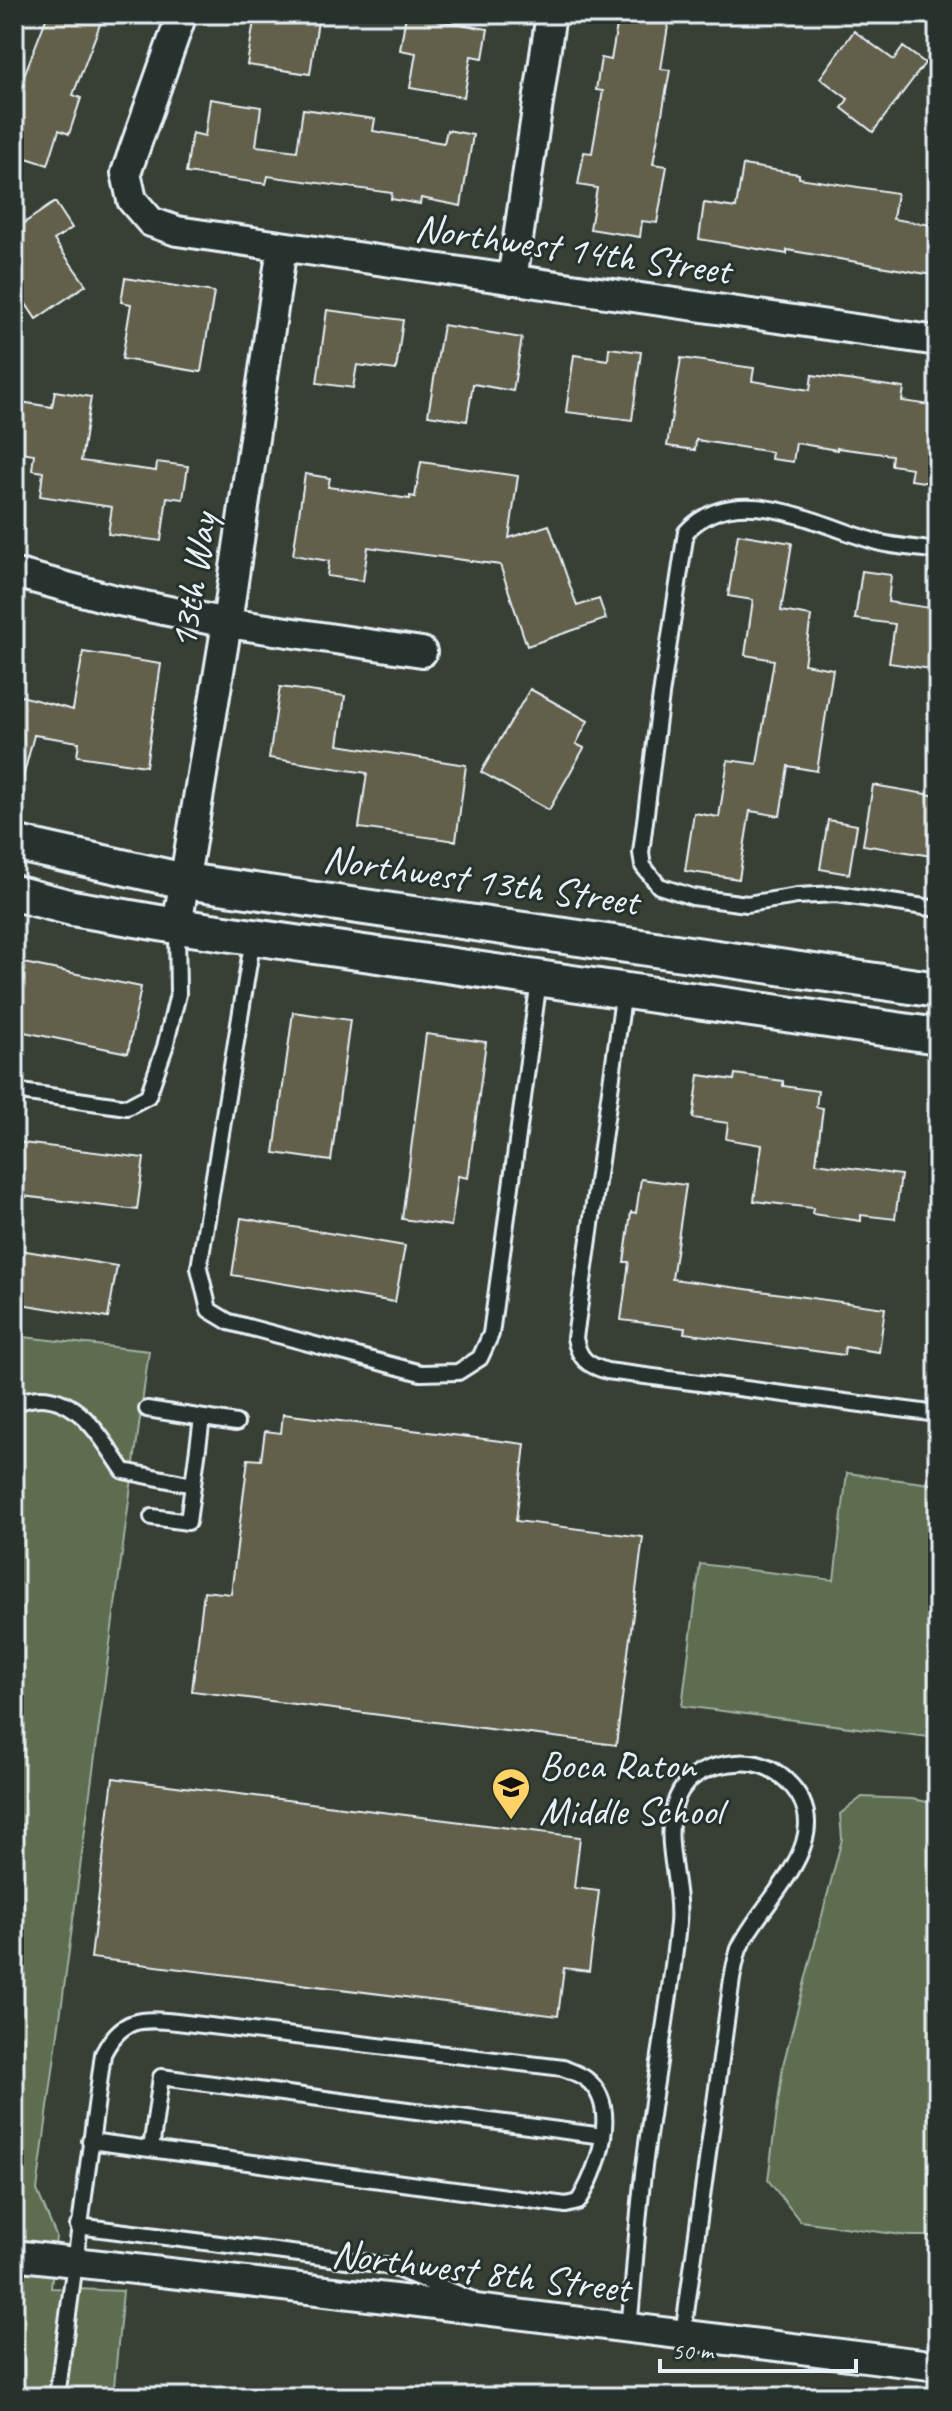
<svg xmlns="http://www.w3.org/2000/svg" width="952" height="2411" font-family="Caveat,sans-serif">
<style>
.green{fill:#5c6e50;stroke:#a2b0a4;stroke-width:2}
.building{fill:#62604c;stroke:#e8f1f8;stroke-width:2}
.lines{fill:none;stroke-linecap:round;stroke-linejoin:round}
.service-casing{stroke:#e8f1f8;stroke-width:20}
.minor-casing{stroke:#e8f1f8;stroke-width:34}
.tertiary-casing{stroke:#e8f1f8;stroke-width:40}
.service{stroke:#26332d;stroke-width:14}
.minor{stroke:#26332d;stroke-width:28}
.tertiary{stroke:#26332d;stroke-width:34}
.labels{text-anchor:middle;stroke-width:6;stroke-linejoin:round;paint-order:stroke}
.street-label{font-size:40px;fill:#e8f1f8;stroke:#26332d}
.poi-label{font-size:40px;fill:#e8f1f8;stroke:#26332d;text-anchor:start}
</style>
<rect width="100%" height="100%" fill="#384036"/>
<filter id="ink" filterUnits="userSpaceOnUse"><feTurbulence type="fractalNoise" baseFrequency=".0125" numOctaves="2"/><feDisplacementMap in="SourceGraphic" scale="16" xChannelSelector="R" yChannelSelector="G"/><feConvolveMatrix kernelMatrix="1 2 1 2 8 2 1 2 1" color-interpolation-filters="sRGB"/></filter>
<g filter="url(#ink)">
<path class="green" d="M 14,1336 L 149,1351 L 37,2190 L 56,2236 L 51,2288 L 123,2291 L 113,2397 L 14,2397 Z
M 847,1473 L 938,1485 L 938,1738 L 682,1706 L 700,1564 L 834,1580 Z
M 862,1797 L 912,1799 L 938,1804 L 938,2236 L 909,2236 L 800,2221 L 768,2180 L 783,2065 L 842,1839 L 840,1814 Z"/>
<path class="building" d="M 48,14 L 104,14 L 73,95 L 81,98 L 69,134 L 59,130 L 48,165 L 14,154 L 14,75 L 23,78 Z
M 255,14 L 319,14 L 310,74 L 247,65 Z
M 619,14 L 670,14 L 661,69 L 670,70 L 653,164 L 667,166 L 657,223 L 642,221 L 640,237 L 590,229 L 597,188 L 578,185 L 584,152 L 592,153 L 603,91 L 596,90 L 601,58 L 611,60 Z
M 406,15 L 488,29 L 483,58 L 471,56 L 464,97 L 410,88 L 416,53 L 400,50 Z
M 854,31 L 894,60 L 903,47 L 925,63 L 873,132 L 842,108 L 848,99 L 820,78 Z
M 210,99 L 261,107 L 256,146 L 297,151 L 303,109 L 375,119 L 373,131 L 444,143 L 447,130 L 473,135 L 461,206 L 421,198 L 420,204 L 391,199 L 392,193 L 268,176 L 266,184 L 186,173 L 192,133 L 205,136 Z
M 743,165 L 799,174 L 799,178 L 897,193 L 893,219 L 938,226 L 938,276 L 787,250 L 787,254 L 699,239 L 704,203 L 736,208 Z
M 55,202 L 72,228 L 54,240 L 86,285 L 36,319 L 14,286 L 14,230 Z
M 125,278 L 214,292 L 201,372 L 122,359 L 131,304 L 121,302 Z
M 327,310 L 403,320 L 396,370 L 357,365 L 353,388 L 317,383 Z
M 443,325 L 522,338 L 513,391 L 473,384 L 467,421 L 428,415 Z
M 609,348 L 641,352 L 632,420 L 566,412 L 574,355 L 608,360 Z
M 681,358 L 754,368 L 752,381 L 810,390 L 812,375 L 904,388 L 902,401 L 938,406 L 938,484 L 910,480 L 912,468 L 891,465 L 892,455 L 837,448 L 837,450 L 796,443 L 793,462 L 771,459 L 772,452 L 696,440 L 695,450 L 667,446 Z
M 55,391 L 91,397 L 81,461 L 156,471 L 157,462 L 188,466 L 183,499 L 167,497 L 161,541 L 108,534 L 112,507 L 40,496 L 43,472 L 32,470 L 34,454 L 14,451 L 14,401 L 52,407 Z
M 421,462 L 518,476 L 509,538 L 549,525 L 577,606 L 599,599 L 606,619 L 527,646 L 500,565 L 368,547 L 363,581 L 327,576 L 329,561 L 293,555 L 305,474 L 330,478 L 328,487 L 410,499 L 410,496 L 415,497 Z
M 738,534 L 792,543 L 781,611 L 811,616 L 804,664 L 833,669 L 817,771 L 788,766 L 780,816 L 750,811 L 739,879 L 685,871 L 694,813 L 719,817 L 728,760 L 757,764 L 774,660 L 745,655 L 753,600 L 728,596 Z
M 862,571 L 891,575 L 888,602 L 938,609 L 938,670 L 889,663 L 895,624 L 855,619 Z
M 83,652 L 161,664 L 146,766 L 77,756 L 79,742 L 34,735 L 21,785 L 14,785 L 14,694 L 73,710 Z
M 280,687 L 345,696 L 338,745 L 466,765 L 456,841 L 359,828 L 367,773 L 269,758 Z
M 530,689 L 588,721 L 576,744 L 584,748 L 549,810 L 481,772 Z
M 873,785 L 938,796 L 938,857 L 863,845 Z
M 828,820 L 857,825 L 849,874 L 820,869 Z
M 14,961 L 141,987 L 128,1053 L 14,1030 Z
M 293,1012 L 350,1020 L 331,1161 L 274,1153 Z
M 426,1034 L 486,1042 L 468,1178 L 458,1176 L 451,1226 L 402,1219 Z
M 735,1074 L 783,1081 L 783,1086 L 818,1091 L 816,1107 L 823,1108 L 816,1163 L 901,1175 L 895,1219 L 861,1215 L 861,1221 L 812,1214 L 813,1208 L 754,1201 L 762,1145 L 726,1139 L 728,1123 L 693,1118 L 699,1075 L 734,1080 Z
M 14,1142 L 144,1158 L 137,1210 L 14,1195 Z
M 641,1179 L 686,1185 L 672,1279 L 885,1308 L 879,1352 L 845,1347 L 844,1355 L 684,1333 L 685,1328 L 621,1320 L 629,1262 L 624,1262 L 631,1212 L 636,1213 Z
M 241,1218 L 405,1246 L 395,1302 L 232,1275 Z
M 14,1249 L 117,1266 L 108,1318 L 14,1303 Z
M 283,1414 L 525,1444 L 516,1521 L 643,1537 L 616,1745 L 192,1691 L 204,1591 L 231,1594 L 248,1459 L 261,1460 L 265,1431 L 281,1433 Z
M 113,1778 L 580,1837 L 574,1888 L 599,1891 L 589,1971 L 564,1968 L 558,2016 L 91,1958 Z"/>
<g class="lines">
<g class="service-casing">
<path id="service" d="M 938,551 C 918,548 896,547 877,542 C 818,525 736,478 686,532 L 661,695 L 641,853 L 643,866 L 659,886 L 693,897 L 747,904 L 797,896 L 837,894 L 938,909
M 253,938 L 199,1268 L 209,1310 L 229,1322 L 421,1373 L 458,1372 L 480,1358 L 491,1334 L 539,980
M 624,991 L 575,1338 C 579,1359 587,1365 607,1371 L 938,1414
M 14,1091 L 127,1107 L 148,1096 L 165,1047 L 178,994 L 177,927
M 14,1403 C 22,1401 31,1398 40,1398 C 81,1398 104,1442 124,1471 L 193,1485
M 147,1409 L 236,1423
M 152,1517 L 188,1522 L 202,1418
M 151,2149 L 161,2077 L 603,2136
M 78,2226 L 370,2263 L 394,2268 L 471,2299
M 629,2328 C 635,2272 637,2215 645,2159 C 655,2080 670,2002 678,1924 C 682,1880 660,1840 677,1798 C 687,1774 711,1765 736,1763 C 755,1761 771,1766 786,1780 C 846,1836 761,1899 739,1949 C 736,1958 734,1969 732,1979 L 683,2335
M 57,2397 L 103,2054 C 121,2018 140,2018 177,2022 L 563,2068 C 570,2071 580,2074 586,2079 C 622,2106 597,2173 578,2202 L 566,2205 L 90,2141"/>
</g>
<g class="minor-casing">
<path id="minor" d="M 182,14 L 126,173 L 132,200 L 151,222 L 177,231 L 938,341
M 512,280 L 551,14
M 22,575 L 115,600 L 227,623 L 422,652
M 177,926 L 227,623 L 282,247
M 14,2255 L 386,2298 L 938,2366"/>
</g>
<g class="tertiary-casing">
<path id="tertiary" d="M 14,843 L 185,881 L 938,990
M 14,893 L 72,908 L 177,926 L 938,1036"/>
</g>
<use href="#service" class="service"/>
<use href="#minor" class="minor"/>
<use href="#tertiary" class="tertiary"/>
</g>
</g>
<defs>
<g id="school-pin" transform="scale(2)"><path d="M0 17L-7.5 6A9.5 9.5 0 1 1 7.5 6Z" fill="#ffd166" stroke="#26332d"/><path d="M0-5L7-2L0 1L-7-2ZM-4 1L0 2.5L4 1V4Q0 6-4 4Z" fill="#111"/></g>
</defs>
<g fill-rule="evenodd">
<use href="#school-pin" x="511" y="1787"/>
</g>
<g class="labels">
<g class="street-label">
<text transform="translate(573 248) rotate(8)" y="14">Northwest 14th Street</text>
<text transform="translate(192 581) rotate(-81)" y="14">13th Way</text>
<text transform="translate(481 879) rotate(8)" y="14">Northwest 13th Street</text>
<text transform="translate(481 2270) rotate(7)" y="14">Northwest 8th Street</text>
</g>
<g class="poi-label">
<text x="539" y="1778">Boca Raton<tspan x="539" dy="46">Middle School</tspan></text>
</g>
</g>
<rect width="952" height="2411" fill="none" stroke="#26332d" stroke-width="48"/>
<rect x="24" y="24" width="904" height="2363" fill="none" stroke="#e8f1f8" stroke-width="3" filter="url(#ink)"/>
<path d="M660 2359v12h196v-12" fill="none" stroke="#e8f1f8" stroke-width="4"/>
<text x="672" y="2359" font-size="24" fill="#e8f1f8" stroke="#26332d" stroke-width="6" paint-order="stroke">50 m</text>
</svg>
